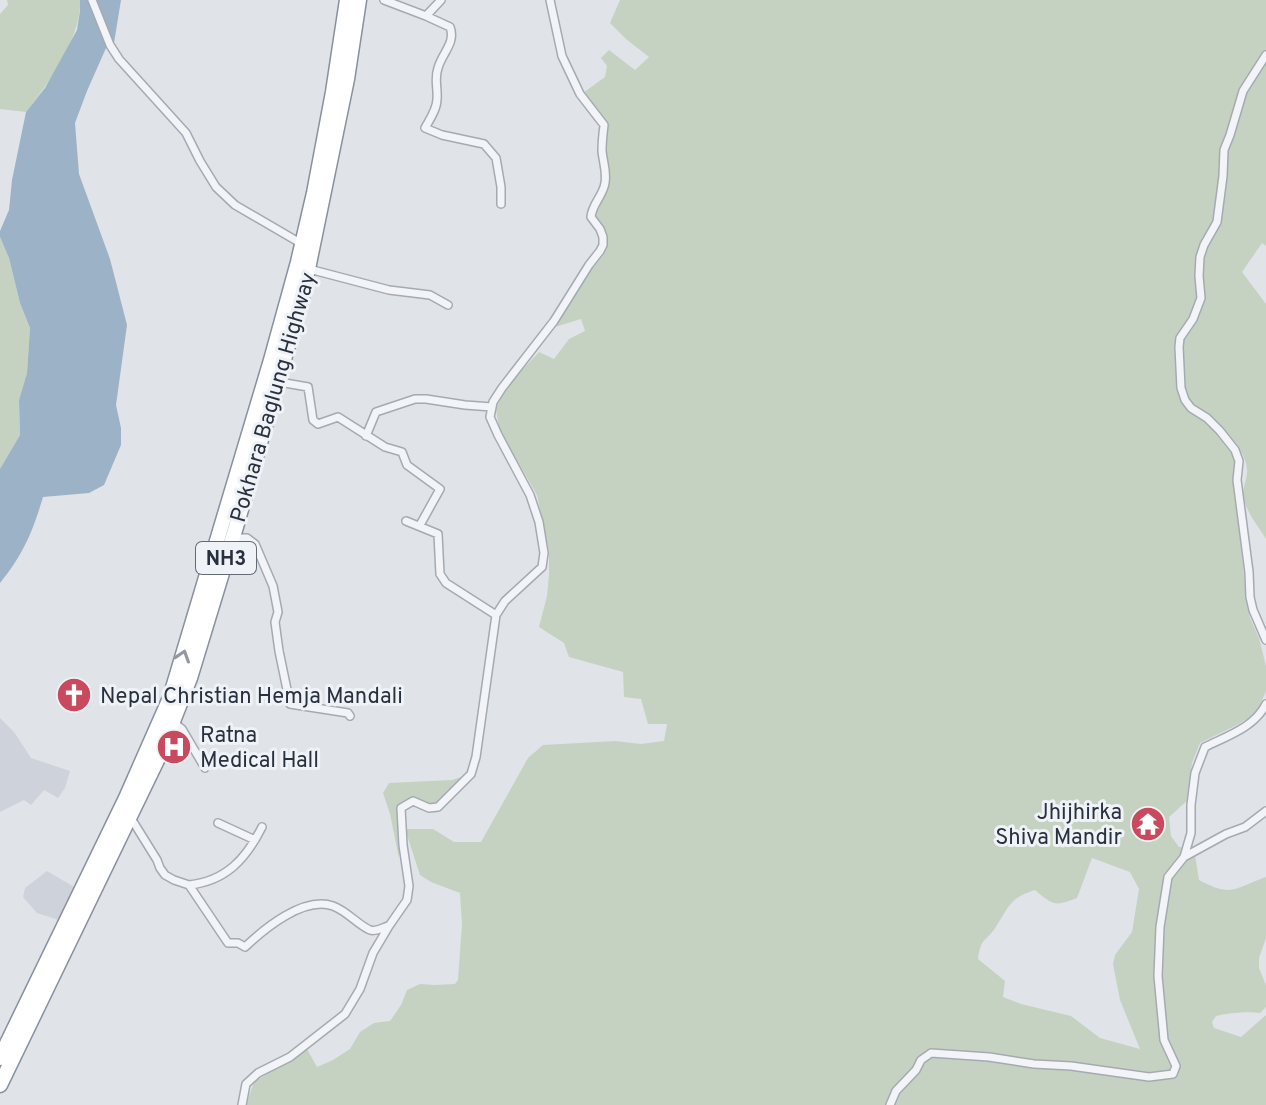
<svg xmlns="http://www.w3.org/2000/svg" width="1266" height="1105" font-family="Overpass,sans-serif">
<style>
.built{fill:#ced2da}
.green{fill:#c6d2c1;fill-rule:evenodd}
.water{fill:#9cb2c7}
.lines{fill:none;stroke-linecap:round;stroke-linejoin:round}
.street-casing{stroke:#a5aab2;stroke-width:10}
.highway-casing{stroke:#88919e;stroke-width:17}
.street{stroke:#f2f4f7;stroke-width:7}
.highway{stroke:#fff;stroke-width:14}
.oneway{stroke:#94989f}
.labels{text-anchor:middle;stroke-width:6;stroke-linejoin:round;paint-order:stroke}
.shield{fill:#eff2f6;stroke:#646b76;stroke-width:2}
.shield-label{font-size:20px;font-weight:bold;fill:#29313f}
.street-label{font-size:22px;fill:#29313f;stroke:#eff2f6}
.poi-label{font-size:22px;fill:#29313f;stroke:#eff2f6;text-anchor:start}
</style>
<rect width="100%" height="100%" fill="#e0e3e8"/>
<path class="built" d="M 0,718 L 14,732 L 31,758 L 70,771 L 65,788 L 58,798 L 44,790 L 31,805 L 24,800 L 0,812 Z
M 47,871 L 76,888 L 59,920 L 37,913 L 23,897 L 25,888 Z"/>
<path class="green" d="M 7,0 L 80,0 C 82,37 48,84 26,112 L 0,109 L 0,14 L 8,5 Z
M 620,0 L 1266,0 L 1266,246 L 1262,243 L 1242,272 L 1266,304 L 1266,539 C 1258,526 1244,509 1243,494 C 1243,486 1248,477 1247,469 C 1245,449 1225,430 1211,418 L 1204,418 L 1232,454 L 1237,467 L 1234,486 L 1247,601 L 1250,618 L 1259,638 L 1266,666 L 1266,691 L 1257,712 L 1239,724 L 1200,743 L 1192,763 L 1188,800 L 1169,817 L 1171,836 L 1179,847 L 1194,848 L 1199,880 C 1233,898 1234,888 1266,877 L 1266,938 L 1259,958 L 1259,968 L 1266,985 L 1266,1007 L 1260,1013 C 1248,1011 1228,1013 1216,1016 L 1212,1022 L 1214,1028 L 1241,1037 L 1266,1015 L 1266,1105 L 246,1105 L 254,1082 L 307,1049 L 317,1067 L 333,1060 L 350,1049 L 360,1032 L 374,1023 L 390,1021 L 401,1005 L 407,990 L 420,984 L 434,985 L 455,984 L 458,980 L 462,924 L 460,893 L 431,882 L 420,875 L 405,829 L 433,829 L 454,842 L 481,842 L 528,758 L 543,745 L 615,741 L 641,744 L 664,741 L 667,724 L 648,724 L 641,699 L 624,697 L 623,672 L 569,657 L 564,643 L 539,627 L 547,596 L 549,575 L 549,551 L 537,495 L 499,429 L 496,409 L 502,395 L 518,374 L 539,352 L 554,359 L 569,339 L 585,331 L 581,319 L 555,327 C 565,311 573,293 584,277 C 591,268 604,258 607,247 C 610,234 597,223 595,211 L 607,192 L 609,174 L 606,147 L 606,121 L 583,93 L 605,77 L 607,66 L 601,58 L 609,50 L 635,70 L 649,57 L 626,39 L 610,23 ZM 1092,858 L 1130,872 L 1139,889 L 1132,932 L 1115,955 L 1113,964 L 1120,1000 L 1140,1049 L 1100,1038 L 1071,1016 L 1021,1004 L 1003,997 L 1005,981 L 978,959 C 981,936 987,942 997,925 C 1010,905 1010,898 1035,890 C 1053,905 1054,907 1077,898 Z
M 0,237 L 9,258 L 20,303 L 30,328 L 27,373 L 19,400 L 20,435 L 0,469 Z
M 464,776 L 436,803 L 401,806 L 399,858 L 390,814 L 383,793 L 389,783 L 452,780 Z"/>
<path class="water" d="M 80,0 L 121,0 L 114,43 L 106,48 L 87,91 L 75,123 L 79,174 L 110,259 L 127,325 L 116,405 L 121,428 L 121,445 L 104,485 L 89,493 L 43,497 C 33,531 23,555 0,583 L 0,469 L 20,435 L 19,400 L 27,373 L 30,328 L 20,303 L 9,258 L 0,237 L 0,231 L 9,210 L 12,180 L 26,112 L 45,88 L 77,30 L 80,11 Z"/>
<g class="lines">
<g class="street-casing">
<path id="street" d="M 92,0 L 110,45 L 119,59 L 186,133 L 200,161 L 216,187 L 235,205 L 302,244
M 384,0 L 426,16 L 441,0
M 426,16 L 450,27 C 456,43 442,53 438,68 C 434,79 438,88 437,99 C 437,109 430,119 425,128 L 442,135 L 484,144 L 496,158 L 501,187 L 501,204
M 1266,55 L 1243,91 L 1230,135 L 1224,150 L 1223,176 L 1217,222 L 1204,245 L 1200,257 L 1199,276 L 1201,298 L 1193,319 L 1180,338 L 1179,347 L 1181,388 L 1185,400 L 1191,408 L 1207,418 L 1220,431 L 1235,450 L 1239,461 L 1237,480 L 1249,572 L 1250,597 L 1253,610 L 1266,640
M 309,269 L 389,290 L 430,295 L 448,305
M 278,381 L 285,383 L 308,387 L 313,420 L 318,424 L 338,417 L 385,447 L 402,452 L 407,465 L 440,489 L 420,525
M 366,436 L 376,412 L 415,399 L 426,399 L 465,405 L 492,407
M 406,521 L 438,534 L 440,574 L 446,583 L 496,615
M 233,538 L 247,538 L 255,544 L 273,586 L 278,612 L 275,622 L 279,651 L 290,704 L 348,713 L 350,716
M 173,722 L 182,729 L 205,768
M 129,818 L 134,823 L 157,860 L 160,868 L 165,875 L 174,880 L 189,885 L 228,943 L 238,943 L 245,947 C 265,928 304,896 333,906 C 347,911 358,925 370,930 C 376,932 382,928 388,926
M 218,823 L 255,840
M 1184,857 L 1226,834 L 1245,827 L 1266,811
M 189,885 C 226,881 246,859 262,827
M 242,1105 L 246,1084 L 258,1073 L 290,1057 L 345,1014 L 360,989 L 373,953 L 389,926 L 407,900 L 409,886 L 403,845 L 401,808 L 413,801 L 429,808 L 438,807 L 471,774 L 476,757 L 496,615 L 505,601 L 542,567 L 544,553 L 539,522 L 530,495 L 498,435 L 490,417 L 493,402 L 502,388 L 554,321 L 589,265 L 600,251 L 603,245 L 603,237 L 600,229 L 591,217 C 592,204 603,196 605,183 C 607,171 603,162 602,151 C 602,142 603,133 604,125 L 580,94 L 562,56 L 550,0
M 890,1105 L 896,1091 L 916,1070 L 921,1060 L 931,1053 L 989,1057 L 1034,1064 L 1071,1066 L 1149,1077 L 1173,1074 L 1176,1066 L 1164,1040 L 1163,1029 L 1158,976 L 1160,927 L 1168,877 L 1184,857 L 1191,833 L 1191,805 L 1195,773 L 1205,747 C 1227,736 1255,727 1266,704"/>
</g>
<g class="highway-casing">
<path id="highway" d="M 0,1058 L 126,798 L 170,698 L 271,360 L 298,262 L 314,193 L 333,92 L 347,0
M 0,1085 L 161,752 L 190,678 L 236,527 L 303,293 L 347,79 L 359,0"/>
</g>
<use href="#street" class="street"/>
<use href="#highway" class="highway"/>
</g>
<defs><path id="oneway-chevron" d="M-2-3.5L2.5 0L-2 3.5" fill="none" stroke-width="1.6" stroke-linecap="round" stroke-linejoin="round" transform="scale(2)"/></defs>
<use class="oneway" href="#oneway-chevron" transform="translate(183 656) rotate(-72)"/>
<defs>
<g id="church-disc" transform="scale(1.8)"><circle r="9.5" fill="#c9495f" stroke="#eff2f6"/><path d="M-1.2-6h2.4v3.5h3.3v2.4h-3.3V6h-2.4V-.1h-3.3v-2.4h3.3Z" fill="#fff"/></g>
<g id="hospital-disc" transform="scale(1.8)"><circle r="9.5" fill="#c9495f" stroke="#eff2f6"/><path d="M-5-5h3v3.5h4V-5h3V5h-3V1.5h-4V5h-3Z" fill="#fff"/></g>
<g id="temple-disc" transform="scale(1.8)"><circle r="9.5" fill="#c9495f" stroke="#eff2f6"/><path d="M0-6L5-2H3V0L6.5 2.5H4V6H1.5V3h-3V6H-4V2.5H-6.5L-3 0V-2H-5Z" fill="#fff"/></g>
</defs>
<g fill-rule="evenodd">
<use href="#church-disc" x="74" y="695"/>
<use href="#hospital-disc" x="174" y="747"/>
<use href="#temple-disc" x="1148" y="824"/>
</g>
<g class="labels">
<rect class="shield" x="196" y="542" width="60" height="32" rx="6"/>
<g class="shield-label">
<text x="226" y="565">NH3</text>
</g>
<g class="street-label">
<text transform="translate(272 397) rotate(-74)" y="8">Pokhara Baglung Highway</text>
</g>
<g class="poi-label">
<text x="100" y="703">Nepal Christian Hemja Mandali</text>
<text x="200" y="742">Ratna<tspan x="200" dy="25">Medical Hall</tspan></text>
<text x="1122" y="819" text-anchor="end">Jhijhirka<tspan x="1122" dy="25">Shiva Mandir</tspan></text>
</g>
</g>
</svg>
